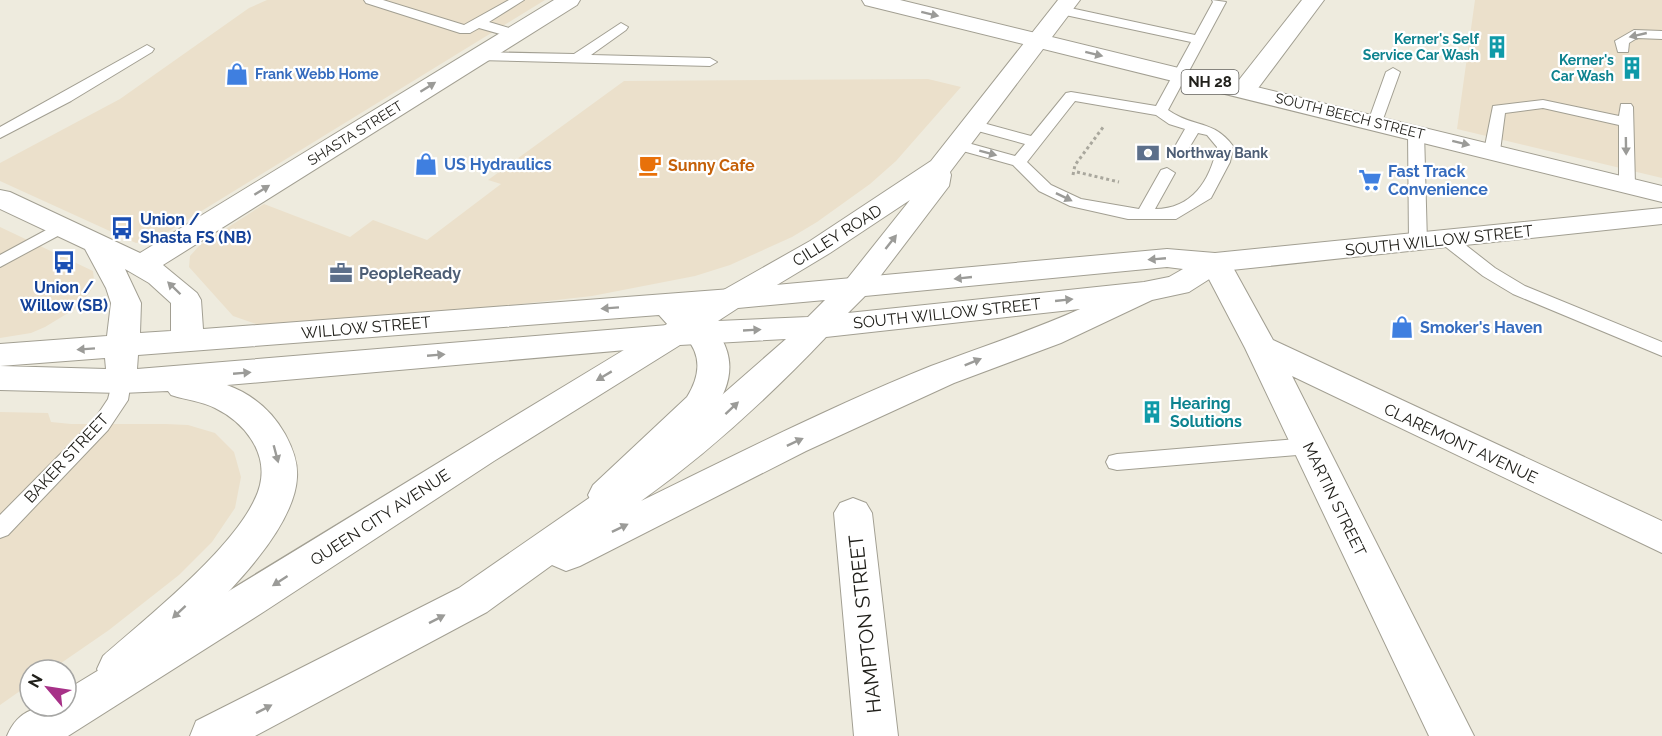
<svg xmlns="http://www.w3.org/2000/svg" width="1662" height="736" font-family="Raleway,sans-serif">
<style>
.commercial{fill:#ebe0cb}
.lines{fill:none;stroke-linecap:round;stroke-linejoin:round}
.service-casing{stroke:#a29f92;stroke-width:2}
.minor-casing{stroke:#a29f92;stroke-width:2}
.tertiary-casing{stroke:#a29f92;stroke-width:2}
.primary-casing{stroke:#a29f92;stroke-width:2}
.path{stroke:#a9a79d;stroke-width:3;stroke-dasharray:3 3;stroke-linecap:butt}
.service{fill:#fff;fill-rule:evenodd}
.minor{fill:#fff;fill-rule:evenodd}
.tertiary{fill:#fff;fill-rule:evenodd}
.primary{fill:#fff;fill-rule:evenodd}
.oneway{fill:#9b9b98}
.labels{text-anchor:middle;stroke-width:4.5;stroke-linejoin:round;paint-order:stroke}
.far-culture-label{font-size:14px;font-weight:bold;fill:#0d838f;stroke:#fff;text-anchor:end}
.far-shop-label{font-size:14px;font-weight:bold;fill:#366cbe;stroke:#fff;text-anchor:start}
.far-street-label{font-size:14px;fill:#21201b;stroke:#fff}
.far-service-label{font-size:14px;font-weight:bold;fill:#4e5e75;stroke:#fff;text-anchor:start}
.shield{fill:#fff;stroke:#64635f;stroke-width:1.5}
.shield-label{font-size:15px;font-weight:bold;fill:#21201b}
.shop-label{font-size:16px;font-weight:bold;fill:#366cbe;stroke:#fff;text-anchor:start}
.food-label{font-size:16px;font-weight:bold;fill:#c56008;stroke:#fff;text-anchor:start}
.transit-label{font-size:16px;font-weight:bold;fill:#164399;stroke:#fff;text-anchor:start}
.street-label{font-size:16px;fill:#21201b;stroke:#fff}
.service-label{font-size:16px;font-weight:bold;fill:#4e5e75;stroke:#fff;text-anchor:start}
.culture-label{font-size:16px;font-weight:bold;fill:#0d838f;stroke:#fff;text-anchor:start}
.near-street-label{font-size:20px;fill:#21201b;stroke:#fff}
</style>
<rect width="100%" height="100%" fill="#eeebde"/>
<path class="commercial" d="M 267,0 L 545,0 L 156,239 L 136,243 L 0,181 L 0,163 L 120,99 L 249,8 Z
M 1475,0 L 1662,0 L 1662,178 L 1457,129 Z
M 928,79 L 961,87 L 896,161 L 870,184 L 817,222 L 792,237 L 730,265 L 695,276 L 592,296 L 461,311 L 270,326 L 256,324 L 233,316 L 189,267 L 190,256 L 199,246 L 264,204 L 350,237 L 373,220 L 427,240 L 501,184 L 488,180 L 624,81 Z
M 0,227 L 93,271 L 94,280 L 91,290 L 83,301 L 73,310 L 45,327 L 31,333 L 0,338 Z
M 0,412 L 48,413 L 51,422 L 71,424 L 166,424 L 188,425 L 215,433 L 234,452 L 241,477 L 235,508 L 212,542 L 179,575 L 109,630 L 51,670 L 30,670 L 30,684 L 0,705 Z"/>
<g class="lines">
<g class="service-casing">
<path id="service" d="M 364,0 L 383,0 L 464,25 L 509,0 L 524,0 L 489,22 L 519,31 L 521,34 L 514,38 L 479,28 L 470,33 L 460,33 L 366,3 Z
M 1212,0 L 1226,2 L 1168,110 C 1193,128 1213,119 1233,146 L 1230,162 L 1211,198 L 1176,219 L 1128,219 L 1070,206 L 1039,191 L 1013,165 L 952,148 L 949,145 L 957,140 L 1015,156 L 1025,144 L 967,128 L 964,125 L 972,120 L 1031,136 L 1066,93 L 1071,92 L 1156,106 L 1191,42 L 1056,13 L 1055,10 L 1056,7 L 1061,6 L 1195,35 L 1213,2 ZM 1075,101 L 1156,115 L 1169,124 L 1185,129 L 1173,150 L 1176,153 L 1186,153 L 1198,133 L 1207,135 L 1217,147 C 1210,181 1192,209 1155,209 L 1175,173 L 1167,168 L 1161,170 L 1139,209 L 1081,199 L 1051,185 L 1027,162 Z
M 621,23 L 628,27 L 626,30 L 591,55 L 710,58 L 717,62 L 710,66 L 478,60 L 471,56 L 478,52 L 574,54 Z
M 1634,30 L 1662,31 L 1662,39 L 1637,38 L 1629,43 L 1628,52 L 1618,52 L 1615,41 Z
M 147,45 L 154,49 L 152,52 L 71,101 L 0,138 L 0,127 Z
M 1393,68 L 1400,72 L 1382,122 L 1375,126 L 1370,125 L 1368,122 L 1386,72 Z
M 1543,100 L 1619,116 L 1621,104 L 1631,104 L 1633,107 L 1635,185 L 1633,188 L 1627,190 L 1619,185 L 1619,125 L 1543,108 L 1505,113 L 1500,151 L 1497,154 L 1487,154 L 1484,151 L 1493,106 Z
M 1416,127 L 1424,132 L 1427,243 L 1424,247 L 1412,247 L 1409,243 L 1408,132 Z
M 61,222 L 67,223 L 69,227 L 67,231 L 0,267 L 0,255 Z
M 1448,235 L 1454,236 L 1495,268 L 1525,286 L 1662,342 L 1662,356 L 1513,294 L 1483,276 L 1442,244 L 1439,240 L 1442,236 Z
M 121,374 L 128,376 L 131,381 L 128,400 L 108,430 L 8,535 L 0,538 L 0,515 L 94,420 L 108,399 L 114,376 Z
M 1309,438 L 1316,440 L 1319,446 L 1316,452 L 1309,454 L 1117,470 L 1109,468 L 1106,462 L 1109,456 L 1117,454 Z"/>
</g>
<g class="minor-casing">
<path id="minor" d="M 554,0 L 580,0 L 577,5 L 163,265 L 197,293 L 201,300 L 203,329 L 731,289 L 742,292 L 746,299 L 742,306 L 694,312 C 735,338 740,376 711,414 C 702,427 687,438 675,450 C 657,468 638,487 619,505 L 606,509 L 593,505 L 588,495 L 593,485 L 687,397 C 699,378 703,356 686,338 L 683,343 L 672,346 L 227,385 C 252,394 272,411 285,434 C 292,447 298,461 297,477 C 295,528 227,595 192,628 C 170,649 147,677 118,688 L 103,682 L 97,669 L 103,656 C 146,618 247,539 260,485 C 268,452 244,422 215,408 C 201,401 186,400 171,395 L 168,391 L 121,393 L 0,390 L 0,366 L 106,369 L 105,358 L 0,366 L 0,344 L 107,336 L 111,303 L 106,288 L 85,249 L 0,209 L 0,190 L 10,192 L 140,253 ZM 125,269 L 149,283 L 171,303 L 171,331 L 140,333 L 141,303 ZM 659,315 L 668,325 L 137,369 L 138,355 Z
M 1302,0 L 1324,0 L 1253,95 L 1244,97 L 1235,95 L 1232,90 L 1235,85 Z
M 1215,253 L 1225,255 L 1230,262 L 1273,340 L 1662,521 L 1662,553 L 1292,376 L 1474,736 L 1429,736 L 1245,348 L 1200,262 L 1205,255 Z
M 853,498 L 866,503 L 872,513 L 898,736 L 854,736 L 834,513 L 840,503 Z"/>
</g>
<g class="tertiary-casing">
<path id="tertiary" d="M 1058,0 L 1080,0 L 950,172 L 951,175 L 949,186 L 866,295 L 855,298 L 844,295 L 840,288 L 910,200 L 830,253 L 742,306 L 731,309 L 720,306 L 716,299 L 720,292 L 810,241 L 931,161 Z"/>
</g>
<g class="primary-casing">
<path id="primary" d="M 862,0 L 900,0 L 1662,186 L 1662,202 L 865,5 Z
M 1662,208 L 1662,224 L 1222,271 L 1189,292 L 1152,300 L 1061,343 L 954,383 L 806,451 L 580,566 L 566,571 L 552,565 L 487,612 L 255,736 L 190,736 L 196,721 L 459,588 L 660,449 L 786,339 L 680,345 L 494,461 L 265,611 L 68,736 L 7,736 C 19,708 38,706 66,706 L 66,690 C 285,558 501,423 720,292 L 731,289 L 1167,249 L 1215,253 ZM 1167,267 L 1183,269 L 1169,277 L 1144,282 L 848,313 L 865,296 ZM 825,300 L 808,317 L 718,321 L 738,308 ZM 1080,309 C 1031,331 981,347 931,366 C 832,406 737,454 641,501 C 708,453 770,396 826,337 Z"/>
</g>
<path class="path" d="M 1077,172 L 1119,182
M 1073,175 L 1075,165 L 1104,126"/>
<use href="#service" class="service"/>
<use href="#minor" class="minor"/>
<use href="#tertiary" class="tertiary"/>
<use href="#primary" class="primary"/>
</g>
<defs><path id="oneway-solid" d="M-6-.8H1V-3.2L6.5 0L1 3.2V.8H-6Z" transform="scale(1.5)"/></defs>
<g class="oneway">
<use href="#oneway-solid" transform="translate(930 14) rotate(14)"/>
<use href="#oneway-solid" transform="translate(1638 35) rotate(167)"/>
<use href="#oneway-solid" transform="translate(1094 54) rotate(14)"/>
<use href="#oneway-solid" transform="translate(428 87) rotate(-32)"/>
<use href="#oneway-solid" transform="translate(1461 143) rotate(14)"/>
<use href="#oneway-solid" transform="translate(1626 146) rotate(89)"/>
<use href="#oneway-solid" transform="translate(988 153) rotate(15)"/>
<use href="#oneway-solid" transform="translate(262 190) rotate(-32)"/>
<use href="#oneway-solid" transform="translate(1064 197) rotate(26)"/>
<use href="#oneway-solid" transform="translate(891 242) rotate(-52)"/>
<use href="#oneway-solid" transform="translate(1157 259) rotate(175)"/>
<use href="#oneway-solid" transform="translate(963 278) rotate(174)"/>
<use href="#oneway-solid" transform="translate(174 288) rotate(-136)"/>
<use href="#oneway-solid" transform="translate(1064 300) rotate(-6)"/>
<use href="#oneway-solid" transform="translate(610 308) rotate(176)"/>
<use href="#oneway-solid" transform="translate(752 330) rotate(-3)"/>
<use href="#oneway-solid" transform="translate(86 349) rotate(176)"/>
<use href="#oneway-solid" transform="translate(436 355) rotate(-5)"/>
<use href="#oneway-solid" transform="translate(973 362) rotate(-22)"/>
<use href="#oneway-solid" transform="translate(242 373) rotate(-5)"/>
<use href="#oneway-solid" transform="translate(604 376) rotate(149)"/>
<use href="#oneway-solid" transform="translate(732 408) rotate(-43)"/>
<use href="#oneway-solid" transform="translate(795 442) rotate(-25)"/>
<use href="#oneway-solid" transform="translate(276 454) rotate(75)"/>
<use href="#oneway-solid" transform="translate(620 528) rotate(-26)"/>
<use href="#oneway-solid" transform="translate(280 581) rotate(147)"/>
<use href="#oneway-solid" transform="translate(179 612) rotate(137)"/>
<use href="#oneway-solid" transform="translate(437 619) rotate(-27)"/>
<use href="#oneway-solid" transform="translate(264 709) rotate(-27)"/>
</g>
<defs>
<g id="building-bare" transform="scale(1.8)"><path d="M-4-6H4V6H1V3H-1V6H-4ZM-2.5-4.3h1.7v1.8h-1.7ZM.8-4.3h1.7v1.8H.8ZM-2.5-1h1.7V.8h-1.7ZM.8-1h1.7V.8H.8Z" fill="#0f9aa8" stroke="#fff" stroke-width="2.5" paint-order="stroke"/></g>
<g id="shop-bare" transform="scale(1.8)"><path d="M-5-2.5h2.3a2.7 3.5 0 0 1 5.4 0H5L5.5 6h-11ZM-1.5-2.5h3a1.5 2.3 0 0 0-3 0Z" fill="#3f7fe0" stroke="#fff" stroke-width="2.5" paint-order="stroke"/></g>
<g id="bank-bare" transform="scale(1.8)"><path d="M-6-4H6V4H-6ZM0-2.3a2.3 2.3 0 1 0 0 4.6a2.3 2.3 0 1 0 0-4.6Z" fill="#5c6f8a" stroke="#fff" stroke-width="2.5" paint-order="stroke"/></g>
<g id="cafe-bare" transform="scale(1.8)"><path d="M-5.5-4.5H6V0H3Q3 3.5 0 3.5H-2.5Q-5.5 3.5-5.5 0ZM3-3.2v2h1.7v-2ZM-6 4.5H4V6H-6Z" fill="#e8710a" stroke="#fff" stroke-width="2.5" paint-order="stroke"/></g>
<g id="supermarket-bare" transform="scale(1.8)"><path d="M-6-5.5h2.5l.6 2H6L4.5 2H-2.5L-4.4-4H-6ZM-1.5 3.2a1.3 1.3 0 1 0 .1 0ZM3 3.2a1.3 1.3 0 1 0 .1 0Z" fill="#3f7fe0" stroke="#fff" stroke-width="2.5" paint-order="stroke"/></g>
<g id="bus-bare" transform="scale(1.8)"><path d="M-5-6H5V4H4V6H2V4H-2V6H-4V4H-5ZM-3.5-4V0h7V-4ZM-3.5 1.2v1.5H-2V1.2ZM2 1.2v1.5H3.5V1.2Z" fill="#1a4fb4" stroke="#fff" stroke-width="2.5" paint-order="stroke"/></g>
<g id="office-bare" transform="scale(1.8)"><path d="M-6-3h4V-5.5h4V-3h4V5H-6ZM-1-4.5V-3h2v-1.5ZM-6 0V1H6V0Z" fill="#5c6f8a" stroke="#fff" stroke-width="2.5" paint-order="stroke"/></g>
</defs>
<g fill-rule="evenodd">
<use href="#building-bare" x="1497" y="47"/>
<use href="#building-bare" x="1632" y="68"/>
<use href="#shop-bare" x="237" y="74"/>
<use href="#bank-bare" x="1148" y="153"/>
<use href="#shop-bare" x="426" y="164"/>
<use href="#cafe-bare" x="650" y="165"/>
<use href="#supermarket-bare" x="1370" y="180"/>
<use href="#bus-bare" x="122" y="228"/>
<use href="#bus-bare" x="64" y="262"/>
<use href="#office-bare" x="341" y="273"/>
<use href="#shop-bare" x="1402" y="327"/>
<use href="#building-bare" x="1152" y="412"/>
</g>
<g class="labels">
<g class="far-culture-label">
<text x="1479" y="44">Kerner's Self<tspan x="1479" dy="16">Service Car Wash</tspan></text>
<text x="1614" y="65">Kerner's<tspan x="1614" dy="16">Car Wash</tspan></text>
</g>
<g class="far-shop-label">
<text x="255" y="79">Frank Webb Home</text>
</g>
<g class="far-street-label">
<text transform="translate(1350 116) rotate(14)" y="5">SOUTH BEECH STREET</text>
<text transform="translate(355 133) rotate(-32)" y="5">SHASTA STREET</text>
</g>
<g class="far-service-label">
<text x="1166" y="158">Northway Bank</text>
</g>
<rect class="shield" x="1181.5" y="70" width="57" height="24" rx="4.5"/>
<g class="shield-label">
<text x="1210" y="87">NH 28</text>
</g>
<g class="shop-label">
<text x="444" y="170">US Hydraulics</text>
<text x="1388" y="177">Fast Track<tspan x="1388" dy="18">Convenience</tspan></text>
<text x="1420" y="333">Smoker's Haven</text>
</g>
<g class="food-label">
<text x="668" y="171">Sunny Cafe</text>
</g>
<g class="transit-label">
<text x="140" y="225">Union /<tspan x="140" dy="18">Shasta FS (NB)</tspan></text>
<text x="64" y="293" text-anchor="middle">Union /<tspan x="64" dy="18">Willow (SB)</tspan></text>
</g>
<g class="street-label">
<text transform="translate(837 235) rotate(-32)" y="6">CILLEY ROAD</text>
<text transform="translate(1439 240) rotate(-6)" y="6">SOUTH WILLOW STREET</text>
<text transform="translate(947 313) rotate(-6)" y="6">SOUTH WILLOW STREET</text>
<text transform="translate(366 327) rotate(-5)" y="6">WILLOW STREET</text>
<text transform="translate(1461 443) rotate(25)" y="6">CLAREMONT AVENUE</text>
<text transform="translate(66 458) rotate(-47)" y="6">BAKER STREET</text>
<text transform="translate(1335 499) rotate(64)" y="6">MARTIN STREET</text>
<text transform="translate(380 517) rotate(-33)" y="6">QUEEN CITY AVENUE</text>
</g>
<g class="service-label">
<text x="359" y="279">PeopleReady</text>
</g>
<g class="culture-label">
<text x="1170" y="409">Hearing<tspan x="1170" dy="18">Solutions</tspan></text>
</g>
<g class="near-street-label">
<text transform="translate(865 624) rotate(-96)" y="7">HAMPTON STREET</text>
</g>
</g>
<g transform="translate(48 688) rotate(299)"><circle r="28" fill="#ffffff" stroke="#a6a6a4" stroke-width="1.5"/>
<path d="M0-4.5L10 22L0 15L-10 22Z" fill="#a73188"/>
<text y="-9" font-size="16" font-weight="bold" text-anchor="middle" fill="#21201b">N</text>
</g>
</svg>
